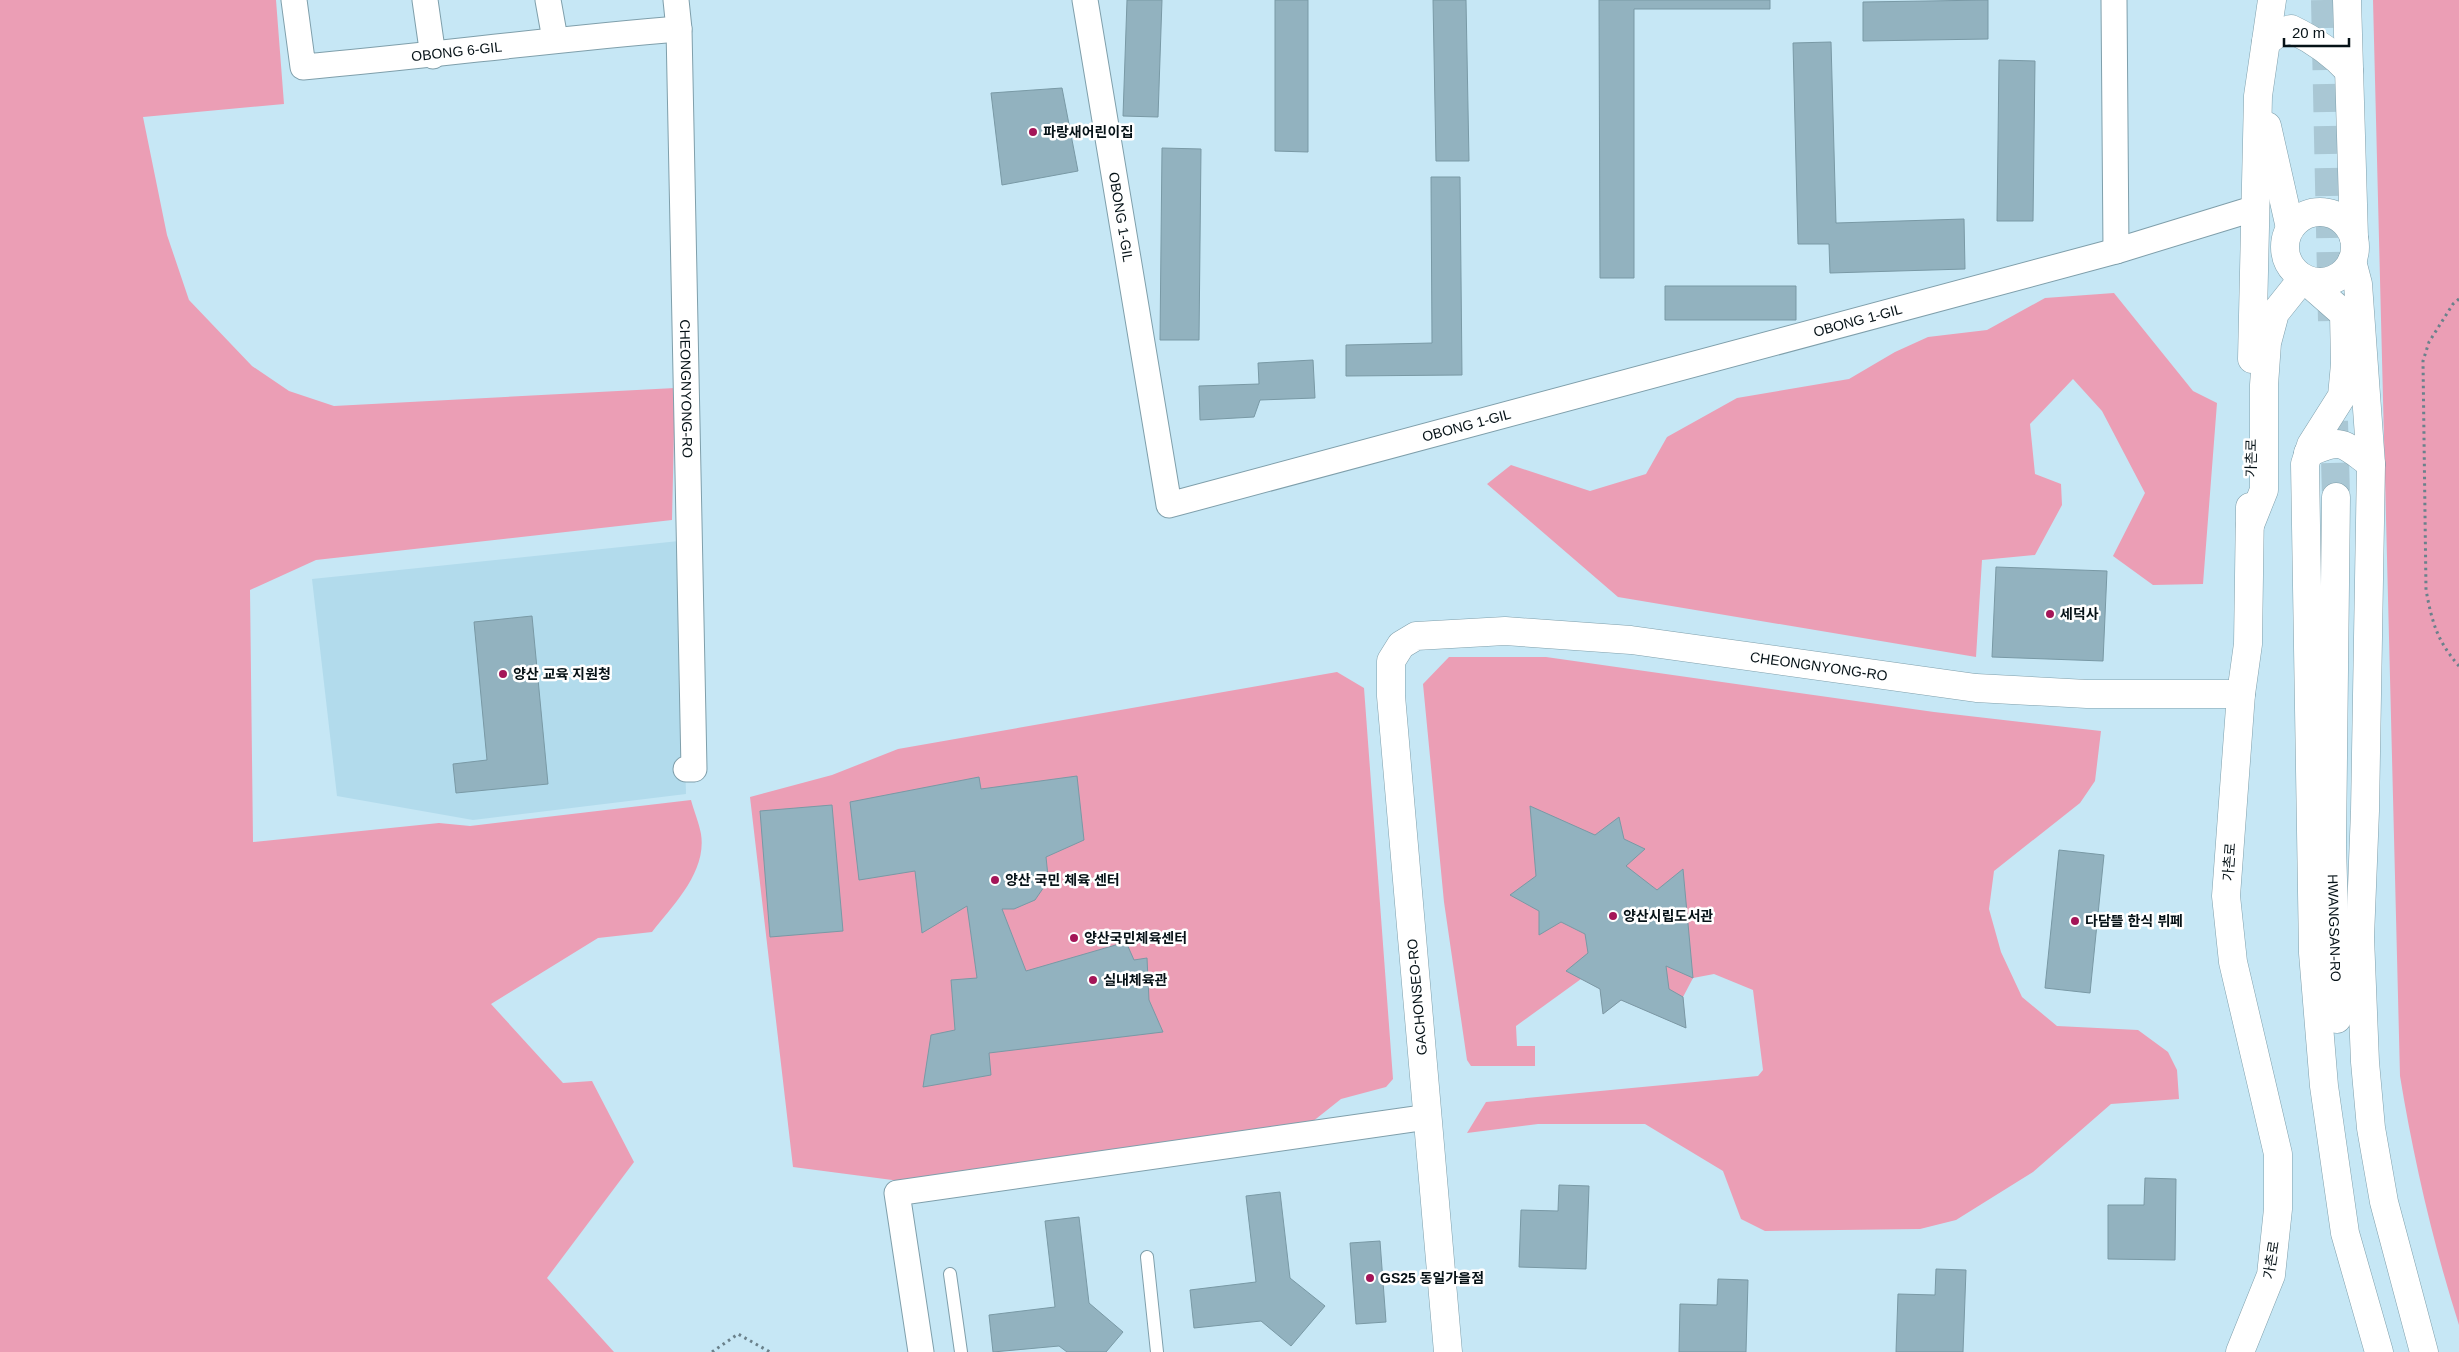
<svg xmlns="http://www.w3.org/2000/svg" width="2459" height="1352" font-family="Helvetica,'Noto Sans KR',sans-serif">
<style>
.built{fill:#b2dbec}
.green{fill:#eb9eb5}
.building{fill:#92b2bf;stroke:#7999a5}
.lines{fill:none;stroke-linecap:round;stroke-linejoin:round}
.secondary-tunnel{stroke:#a9c7d4;stroke-width:28;stroke-dasharray:28 14;stroke-linecap:butt}
.lane-casing{stroke:#7f9fab;stroke-width:14}
.street-casing{stroke:#7f9fab;stroke-width:27}
.secondary-casing{stroke:#7f9fab;stroke-width:29}
.path{stroke:#6a818b;stroke-width:3;stroke-dasharray:2.5 4;stroke-linecap:butt}
.lane{stroke:#fff;stroke-width:12}
.street{stroke:#fff;stroke-width:25}
.secondary{stroke:#fff;stroke-width:28}
.poi-dot{fill:#a41558;stroke:#fff;stroke-width:2}
.labels{text-anchor:middle;stroke-width:5;stroke-linejoin:round;paint-order:stroke}
.street-label{font-size:14px;fill:#061217;stroke:#fff}
.poi-label{font-size:14px;font-weight:bold;fill:#061217;stroke:#fff;text-anchor:start}
</style>
<rect width="100%" height="100%" fill="#c6e7f5"/>
<path class="built" d="M 679,541 L 686,794 L 473,820 L 337,796 L 312,579 Z"/>
<path class="green" d="M 0,0 L 276,0 L 284,104 L 143,117 L 167,235 L 189,300 L 252,366 L 289,391 L 334,406 L 675,388 L 672,520 L 316,560 L 250,590 L 253,842 L 439,823 L 470,826 L 691,800 C 694,811 699,823 701,834 C 707,872 673,905 652,932 L 598,938 L 491,1004 L 563,1083 L 592,1081 L 634,1162 L 547,1278 L 614,1352 L 0,1352 Z
M 2373,0 L 2459,0 L 2459,1325 C 2433,1243 2414,1161 2400,1076 Z
M 2114,293 L 2193,391 L 2217,403 L 2203,584 L 2153,585 L 2113,556 L 2145,493 L 2102,411 L 2073,379 L 2030,424 L 2035,474 L 2061,484 L 2062,505 L 2035,555 L 1982,560 L 1976,657 L 1618,597 L 1487,484 L 1511,465 L 1590,491 L 1646,474 L 1667,437 L 1737,398 L 1849,379 L 1895,352 L 1928,337 L 1987,330 L 2045,298 Z
M 1449,657 L 1546,657 L 1934,712 L 2101,731 L 2095,781 L 2080,803 L 1994,871 L 1989,909 L 2001,952 L 2022,997 L 2057,1026 L 2138,1030 L 2168,1052 L 2177,1070 L 2179,1099 L 2111,1104 L 2033,1172 L 1956,1220 L 1920,1229 L 1765,1231 L 1741,1219 L 1723,1171 L 1645,1124 L 1538,1124 L 1467,1133 L 1486,1102 L 1758,1076 L 1763,1070 L 1753,990 L 1714,974 L 1693,978 L 1683,997 L 1686,1028 L 1621,1000 L 1603,1014 L 1600,989 L 1581,979 L 1516,1026 L 1517,1046 L 1535,1046 L 1535,1066 L 1471,1066 L 1467,1060 L 1444,902 L 1423,684 Z
M 1337,672 L 1364,688 L 1393,1079 L 1386,1087 L 1341,1099 L 1307,1126 L 900,1181 L 793,1167 L 750,797 L 832,775 L 898,749 Z"/>
<path class="building" d="M 1127,0 L 1162,0 L 1158,117 L 1123,116 Z
M 1275,0 L 1308,0 L 1308,152 L 1275,151 Z
M 1433,0 L 1466,0 L 1469,161 L 1436,161 Z
M 1599,0 L 1770,0 L 1770,9 L 1634,9 L 1634,278 L 1600,278 Z
M 1988,0 L 1988,39 L 1863,41 L 1863,2 Z
M 1831,42 L 1836,223 L 1964,219 L 1965,269 L 1830,273 L 1829,244 L 1798,244 L 1793,43 Z
M 1999,60 L 2035,61 L 2033,221 L 1997,221 Z
M 1062,88 L 1078,171 L 1002,185 L 991,93 Z
M 1162,148 L 1201,149 L 1199,340 L 1160,340 Z
M 1431,177 L 1460,177 L 1462,375 L 1346,376 L 1346,345 L 1432,343 Z
M 1665,286 L 1796,286 L 1796,320 L 1665,320 Z
M 1313,360 L 1315,398 L 1260,400 L 1254,417 L 1200,420 L 1199,386 L 1259,384 L 1258,363 Z
M 1996,567 L 2107,571 L 2103,661 L 1992,657 Z
M 532,616 L 548,784 L 456,793 L 453,764 L 487,760 L 474,622 Z
M 1077,776 L 1084,840 L 1046,857 L 1048,876 L 1046,884 L 1035,900 L 1014,909 L 1002,909 L 1026,971 L 1126,942 L 1134,960 L 1147,958 L 1149,1000 L 1163,1032 L 989,1053 L 991,1075 L 923,1087 L 931,1035 L 955,1030 L 951,980 L 977,978 L 967,906 L 922,933 L 915,871 L 859,880 L 850,802 L 979,777 L 981,789 Z
M 832,805 L 843,931 L 770,937 L 760,811 Z
M 1530,806 L 1595,835 L 1619,817 L 1624,839 L 1645,849 L 1626,866 L 1657,890 L 1683,869 L 1693,978 L 1666,966 L 1669,989 L 1683,997 L 1686,1028 L 1621,1000 L 1603,1014 L 1600,989 L 1566,971 L 1588,953 L 1585,934 L 1561,922 L 1539,935 L 1539,911 L 1510,895 L 1536,876 Z
M 2059,850 L 2104,855 L 2090,993 L 2045,988 Z
M 2145,1178 L 2176,1179 L 2175,1260 L 2108,1259 L 2108,1205 L 2144,1205 Z
M 1559,1185 L 1589,1186 L 1586,1269 L 1519,1267 L 1521,1210 L 1558,1211 Z
M 1280,1192 L 1290,1278 L 1325,1306 L 1291,1346 L 1261,1321 L 1194,1328 L 1190,1290 L 1256,1282 L 1246,1196 Z
M 1079,1217 L 1089,1303 L 1123,1332 L 1106,1352 L 1067,1352 L 1059,1346 L 993,1352 L 989,1315 L 1055,1307 L 1045,1221 Z
M 1380,1241 L 1386,1322 L 1356,1324 L 1350,1243 Z
M 1936,1269 L 1966,1270 L 1963,1352 L 1896,1352 L 1898,1294 L 1935,1295 Z
M 1718,1279 L 1748,1280 L 1746,1352 L 1679,1352 L 1680,1304 L 1717,1305 Z"/>
<g class="lines">
<path class="secondary-tunnel" d="M 2325,0 L 2332,321
M 2334,421 L 2336,497"/>
<g class="lane-casing">
<path id="lane" d="M 1147,1257 L 1157,1352
M 950,1274 L 961,1352"/>
</g>
<g class="street-casing">
<g id="street">
<path id="s1" d="M 294,0 L 303,67 C 429,56 553,39 679,29"/>
<path d="M 425,0 L 433,56"/>
<path d="M 548,0 L 555,39"/>
<path id="s2" d="M 676,0 L 679,29 L 694,769 L 686,769"/>
<path id="s3" d="M 1085,0 L 1169,505 L 2116,251 L 2256,208"/>
<path d="M 2114,0 L 2116,251"/>
<path d="M 921,1352 L 897,1193 L 1428,1117"/>
</g>
</g>
<g class="secondary-casing">
<g id="secondary">
<path d="M 2347,0 L 2354,238"/>
<path d="M 2266,42 L 2278,33 L 2291,29 C 2314,40 2332,52 2349,71"/>
<path d="M 2267,126 L 2290,228"/>
<circle cx="2320" cy="247" r="35"/>
<path d="M 2352,261 L 2358,284 L 2371,464 L 2365,811 L 2360,937 L 2365,1062 L 2371,1128 L 2384,1202 L 2424,1352"/>
<path d="M 2252,359 L 2258,96 L 2272,0"/>
<path d="M 2308,453 C 2343,438 2341,442 2371,464"/>
<path id="s4" d="M 2336,497 L 2332,845 L 2337,1019"/>
<path d="M 2250,525 L 2264,490 L 2264,385 L 2267,343 L 2275,313 L 2303,278 L 2344,314 L 2345,364 L 2342,396 L 2311,445 L 2305,464 L 2313,953 L 2324,1086 L 2345,1233 L 2379,1352"/>
<path id="s5" d="M 1448,1352 L 1391,696 L 1391,661 L 1401,645 L 1416,636 L 1505,631 L 1631,640 L 1976,688 L 2087,694 L 2241,694"/>
<path d="M 2240,1352 L 2271,1275 L 2278,1209 L 2278,1154 L 2233,962 L 2226,896 L 2241,694 L 2248,644 L 2250,507"/>
</g>
</g>
<path class="path" d="M 2459,299 L 2453,304 L 2429,342 L 2423,361 L 2426,590 C 2432,622 2437,641 2459,666
M 712,1352 L 738,1334 L 770,1352"/>
<use href="#lane" class="lane"/>
<use href="#street" class="street"/>
<use href="#secondary" class="secondary"/>
</g>
<g class="poi-dot">
<circle cx="1033" cy="132" r="5"/>
<circle cx="2050" cy="614" r="5"/>
<circle cx="503" cy="674" r="5"/>
<circle cx="995" cy="880" r="5"/>
<circle cx="1613" cy="916" r="5"/>
<circle cx="2075" cy="921" r="5"/>
<circle cx="1074" cy="938" r="5"/>
<circle cx="1093" cy="980" r="5"/>
<circle cx="1370" cy="1278" r="5"/>
</g>
<g class="labels">
<g class="street-label">
<text dy="5" stroke="none"><textPath href="#s1" startOffset="222">OBONG 6-GIL</textPath></text>
<text dy="5" stroke="none"><textPath href="#s3" startOffset="220">OBONG 1-GIL</textPath></text>
<text dy="5" stroke="none"><textPath href="#s3" startOffset="1225">OBONG 1-GIL</textPath></text>
<text dy="5" stroke="none"><textPath href="#s2" startOffset="389">CHEONGNYONG-RO</textPath></text>
<text dy="5" stroke="none"><textPath href="#s3" startOffset="820">OBONG 1-GIL</textPath></text>
<text transform="translate(2251 458) rotate(-89)" y="5">가촌로</text>
<text dy="5" stroke="none"><textPath href="#s5" startOffset="1135">CHEONGNYONG-RO</textPath></text>
<text transform="translate(2229 862) rotate(-86)" y="5">가촌로</text>
<text dy="5" stroke="none"><textPath href="#s4" startOffset="431">HWANGSAN-RO</textPath></text>
<text transform="translate(1417 997) rotate(-95)" y="5">GACHONSEO-RO</text>
<text transform="translate(2271 1260) rotate(-81)" y="5">가촌로</text>
</g>
<g class="poi-label">
<text x="1043" y="137">파랑새어린이집</text>
<text x="2060" y="619">세덕사</text>
<text x="513" y="679">양산 교육 지원청</text>
<text x="1005" y="885">양산 국민 체육 센터</text>
<text x="1623" y="921">양산시립도서관</text>
<text x="2085" y="926">다담뜰 한식 뷔페</text>
<text x="1084" y="943">양산국민체육센터</text>
<text x="1103" y="985">실내체육관</text>
<text x="1380" y="1283">GS25 동일가을점</text>
</g>
</g>
<path d="M2284 38v8h65v-8" fill="none" stroke="#061217" stroke-width="2.5"/>
<text x="2292" y="38" font-size="15" fill="#061217" stroke="#ffffff" stroke-width="4" paint-order="stroke">20 m</text>
</svg>
